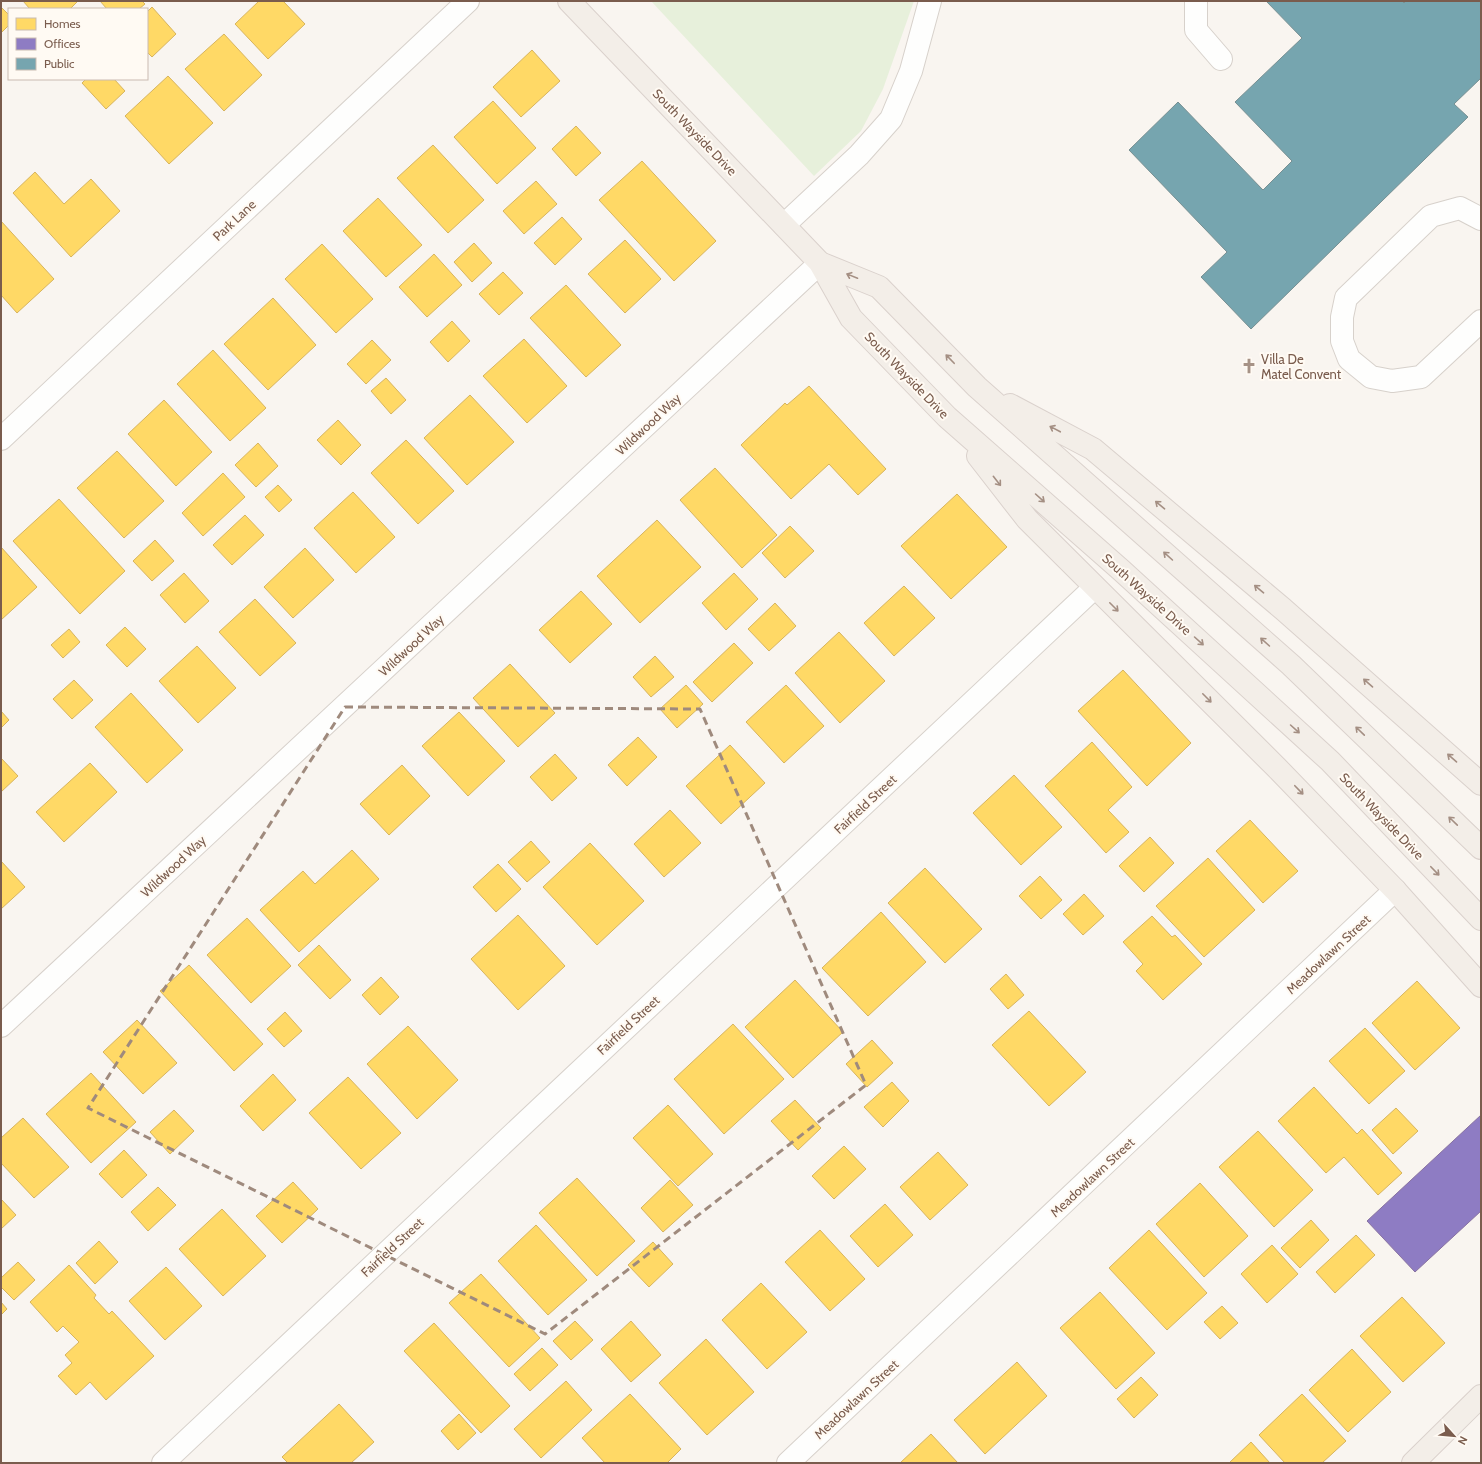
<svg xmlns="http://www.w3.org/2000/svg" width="1482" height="1464" font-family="Cabin,sans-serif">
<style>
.green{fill:#e7f0db}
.homes{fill:#ffd966;stroke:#d7b45e}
.offices{fill:#8e7cc3;stroke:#8872a0}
.public{fill:#76a5af;stroke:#778f92}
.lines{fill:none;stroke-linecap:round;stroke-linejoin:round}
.minor-casing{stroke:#d7d1cb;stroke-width:24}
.major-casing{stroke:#dad1cc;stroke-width:24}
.minor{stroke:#fefefd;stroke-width:22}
.major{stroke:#f3eee8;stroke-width:22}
.oneway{stroke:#a48f83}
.marked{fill:none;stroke:#9f8a7d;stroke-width:3;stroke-dasharray:8 5;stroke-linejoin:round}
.labels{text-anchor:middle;stroke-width:4;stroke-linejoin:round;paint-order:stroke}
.street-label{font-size:13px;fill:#7a5c4d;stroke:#fffaf3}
.poi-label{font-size:13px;fill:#7a5c4d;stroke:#fffaf3;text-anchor:start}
</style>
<rect width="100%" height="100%" fill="#f9f5f0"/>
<path class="green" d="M 651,1 L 914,1 L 883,89 L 861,131 L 814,176 Z"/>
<path class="homes" d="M 23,1 L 78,1 L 70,9 L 30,9 Z
M 100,1 L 142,1 L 145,4 L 139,9 L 107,9 Z
M 259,1 L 283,1 L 305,24 L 268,59 L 235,24 Z
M 1,7 L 9,15 L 9,25 L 1,33 Z
M 152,7 L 176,34 L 152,57 L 147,52 L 147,12 Z
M 224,34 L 262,75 L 224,111 L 185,69 Z
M 532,50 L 560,81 L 521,117 L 493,87 Z
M 168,76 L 213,123 L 169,164 L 125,116 Z
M 86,79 L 114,79 L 125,91 L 106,109 L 82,83 Z
M 493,101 L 536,148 L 497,184 L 454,137 Z
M 576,126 L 601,153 L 576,176 L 552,149 Z
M 433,145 L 484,200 L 448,233 L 397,178 Z
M 642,161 L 716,241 L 674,281 L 599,200 Z
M 35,172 L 64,204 L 91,179 L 120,211 L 71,257 L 13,193 Z
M 536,181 L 557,204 L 524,234 L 503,211 Z
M 378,198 L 422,245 L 386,277 L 343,231 Z
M 562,217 L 582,239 L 555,265 L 534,243 Z
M 1,221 L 54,279 L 17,313 L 1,295 Z
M 625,240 L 661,279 L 625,313 L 588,274 Z
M 474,243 L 492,263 L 472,282 L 454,262 Z
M 322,244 L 373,299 L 336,333 L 285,279 Z
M 434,254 L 462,285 L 427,317 L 399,287 Z
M 503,272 L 523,293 L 499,315 L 479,294 Z
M 566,285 L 621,345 L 586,377 L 530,318 Z
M 273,298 L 316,345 L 268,390 L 224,344 Z
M 452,321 L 470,341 L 448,362 L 430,342 Z
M 524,339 L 567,386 L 527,423 L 483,376 Z
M 372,340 L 391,360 L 366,384 L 347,364 Z
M 213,350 L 266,408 L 230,441 L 177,384 Z
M 386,378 L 406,400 L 391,414 L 371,391 Z
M 809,386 L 886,469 L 858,495 L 829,464 L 791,499 L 741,445 L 785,403 L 787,405 Z
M 470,395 L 514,442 L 467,485 L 424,438 Z
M 164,400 L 212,452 L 176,486 L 128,434 Z
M 338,420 L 361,445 L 341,465 L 317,440 Z
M 406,440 L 454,491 L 418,524 L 371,473 Z
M 258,443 L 278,466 L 256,487 L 235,465 Z
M 117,451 L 164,501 L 124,538 L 77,488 Z
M 715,468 L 777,535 L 742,568 L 680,500 Z
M 223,473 L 245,497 L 203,536 L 182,513 Z
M 278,485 L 292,500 L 279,512 L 265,497 Z
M 353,492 L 395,537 L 356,573 L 314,528 Z
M 957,494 L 1007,547 L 951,599 L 901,546 Z
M 59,499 L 125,571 L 80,614 L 13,541 Z
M 245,515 L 264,535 L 232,565 L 213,545 Z
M 657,520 L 701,567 L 640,623 L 597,576 Z
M 790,526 L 814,551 L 785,578 L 762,553 Z
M 155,540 L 174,561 L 152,581 L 133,561 Z
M 1,547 L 37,587 L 1,620 Z
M 305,548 L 334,580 L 293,618 L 264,587 Z
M 184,573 L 209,601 L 185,623 L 160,595 Z
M 734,573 L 758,599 L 726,630 L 702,603 Z
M 904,586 L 935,618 L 894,656 L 864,623 Z
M 581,591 L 612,624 L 570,663 L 539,630 Z
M 255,599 L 296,643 L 260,676 L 219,632 Z
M 775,603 L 796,626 L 769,651 L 748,629 Z
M 125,627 L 146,649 L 127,667 L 106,645 Z
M 69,629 L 80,642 L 63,658 L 51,645 Z
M 839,632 L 885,681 L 840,723 L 795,673 Z
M 734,643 L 753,663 L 712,702 L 693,682 Z
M 197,646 L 236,688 L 198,723 L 159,681 Z
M 655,656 L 674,677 L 651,697 L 633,677 Z
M 510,664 L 555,713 L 518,747 L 473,698 Z
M 1123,670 L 1191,743 L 1147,786 L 1078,711 Z
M 74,680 L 93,700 L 72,719 L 53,699 Z
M 686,685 L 703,704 L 677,728 L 660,709 Z
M 786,685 L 824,726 L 784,763 L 746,722 Z
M 131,693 L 183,750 L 147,783 L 95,727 Z
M 1,711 L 9,720 L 1,728 Z
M 459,712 L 505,761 L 468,796 L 422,746 Z
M 638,737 L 657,757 L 627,786 L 608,765 Z
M 1092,742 L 1132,787 L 1108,810 L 1129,832 L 1106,853 L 1045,786 Z
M 730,745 L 765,783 L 721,824 L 686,786 Z
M 555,754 L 577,778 L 552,801 L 530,777 Z
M 1,758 L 18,776 L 1,792 Z
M 90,763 L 117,792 L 64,842 L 36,812 Z
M 402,765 L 430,796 L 389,835 L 360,804 Z
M 1014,775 L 1062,827 L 1021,865 L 973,813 Z
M 670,810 L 701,843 L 664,877 L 634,844 Z
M 1250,820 L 1298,871 L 1263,903 L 1216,851 Z
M 1150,837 L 1174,863 L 1144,892 L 1119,866 Z
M 531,841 L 550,862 L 527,882 L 508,862 Z
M 590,843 L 644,901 L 597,945 L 543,887 Z
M 352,850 L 379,879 L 299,952 L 260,910 L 303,871 L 315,884 Z
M 1208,858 L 1255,910 L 1204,957 L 1156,906 Z
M 1,861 L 25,887 L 1,909 Z
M 498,864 L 521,889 L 496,912 L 473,887 Z
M 925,868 L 982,929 L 945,963 L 888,903 Z
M 1040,876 L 1062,900 L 1041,919 L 1019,896 Z
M 1084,894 L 1104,916 L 1083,935 L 1063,914 Z
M 881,912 L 926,962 L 868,1016 L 822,968 Z
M 518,915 L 565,966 L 518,1010 L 471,959 Z
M 1152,916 L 1172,937 L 1175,935 L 1202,964 L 1163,1000 L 1136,971 L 1143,964 L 1123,942 Z
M 247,918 L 291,966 L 251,1003 L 207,955 Z
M 319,945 L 351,980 L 330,999 L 298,965 Z
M 189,965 L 263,1044 L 234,1071 L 160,991 Z
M 1006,974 L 1024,995 L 1008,1009 L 990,989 Z
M 381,977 L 399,997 L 380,1015 L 362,995 Z
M 795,980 L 843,1032 L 793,1078 L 745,1027 Z
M 1417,981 L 1460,1028 L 1415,1070 L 1372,1023 Z
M 1029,1011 L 1086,1072 L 1049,1106 L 992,1045 Z
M 285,1012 L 302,1031 L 284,1047 L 267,1029 Z
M 137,1020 L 177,1063 L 143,1094 L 103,1052 Z
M 733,1024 L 784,1079 L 724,1134 L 674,1079 Z
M 408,1026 L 458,1080 L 417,1119 L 367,1064 Z
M 1365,1028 L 1405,1071 L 1369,1104 L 1329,1061 Z
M 872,1040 L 893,1063 L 867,1087 L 846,1064 Z
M 91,1073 L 136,1122 L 91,1163 L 46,1114 Z
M 273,1074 L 296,1100 L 263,1131 L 240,1106 Z
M 348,1077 L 401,1133 L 361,1169 L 309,1113 Z
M 892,1082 L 909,1101 L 883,1127 L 864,1107 Z
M 1314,1087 L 1357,1134 L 1362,1129 L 1402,1173 L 1378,1195 L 1344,1157 L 1326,1173 L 1278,1121 Z
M 795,1100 L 821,1128 L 798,1150 L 771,1121 Z
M 668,1105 L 713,1154 L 678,1186 L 633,1138 Z
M 1396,1108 L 1418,1131 L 1393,1154 L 1372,1130 Z
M 174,1110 L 194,1131 L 170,1154 L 150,1132 Z
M 23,1118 L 69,1167 L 34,1198 L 1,1163 L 1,1138 Z
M 1258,1131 L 1313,1190 L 1274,1227 L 1219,1167 Z
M 844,1146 L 866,1169 L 834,1199 L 812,1176 Z
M 124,1150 L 147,1175 L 122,1198 L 99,1174 Z
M 938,1152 L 968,1185 L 930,1220 L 900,1187 Z
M 577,1178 L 635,1241 L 597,1276 L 539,1213 Z
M 670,1180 L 693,1205 L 663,1232 L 641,1208 Z
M 293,1182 L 318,1209 L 282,1243 L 256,1216 Z
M 1200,1183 L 1248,1236 L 1204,1277 L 1156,1224 Z
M 158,1187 L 176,1205 L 148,1231 L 131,1212 Z
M 1,1199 L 16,1215 L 1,1229 Z
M 885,1204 L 913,1235 L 878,1267 L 850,1236 Z
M 222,1209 L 266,1256 L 223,1296 L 179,1249 Z
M 1311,1220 L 1329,1240 L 1300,1268 L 1281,1248 Z
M 536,1225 L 587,1280 L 548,1315 L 498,1261 Z
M 820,1230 L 865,1279 L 830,1311 L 785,1262 Z
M 1149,1230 L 1207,1293 L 1167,1330 L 1109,1268 Z
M 1356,1235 L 1375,1255 L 1335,1293 L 1316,1272 Z
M 99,1241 L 118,1262 L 95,1284 L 76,1263 Z
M 653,1242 L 673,1264 L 649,1287 L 628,1265 Z
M 1272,1245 L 1298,1274 L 1267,1303 L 1241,1274 Z
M 18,1262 L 35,1280 L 14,1300 L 1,1287 L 1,1278 Z
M 69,1265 L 96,1295 L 94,1298 L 109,1314 L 112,1311 L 154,1356 L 106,1400 L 90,1382 L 76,1395 L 58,1376 L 72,1363 L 65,1355 L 79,1342 L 63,1326 L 57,1332 L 30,1302 Z
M 166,1267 L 202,1306 L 165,1340 L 129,1301 Z
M 481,1274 L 540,1338 L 509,1367 L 449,1303 Z
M 761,1283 L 807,1332 L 767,1369 L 722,1320 Z
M 1100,1292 L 1155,1353 L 1116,1389 L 1060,1328 Z
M 1402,1297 L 1445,1343 L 1403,1382 L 1360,1336 Z
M 1,1302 L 7,1309 L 1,1315 Z
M 1222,1306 L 1238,1323 L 1220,1339 L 1204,1322 Z
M 575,1321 L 593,1340 L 571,1360 L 553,1341 Z
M 631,1321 L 661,1355 L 631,1382 L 601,1349 Z
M 434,1323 L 510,1406 L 481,1433 L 404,1351 Z
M 706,1339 L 754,1392 L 707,1435 L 659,1383 Z
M 542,1348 L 558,1365 L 530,1391 L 514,1374 Z
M 1352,1349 L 1391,1392 L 1348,1432 L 1309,1390 Z
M 1017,1362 L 1047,1396 L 985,1454 L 954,1420 Z
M 1141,1377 L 1158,1395 L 1134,1418 L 1117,1399 Z
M 566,1381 L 592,1410 L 541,1458 L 514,1429 Z
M 630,1394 L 681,1449 L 667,1463 L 605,1463 L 582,1438 Z
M 1302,1394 L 1346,1441 L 1322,1463 L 1285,1463 L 1259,1435 Z
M 339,1404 L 374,1442 L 351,1463 L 288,1463 L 282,1457 Z
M 459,1414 L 476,1433 L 458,1450 L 441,1431 Z
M 931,1434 L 958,1463 L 900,1463 Z
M 1251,1442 L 1270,1463 L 1229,1463 Z"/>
<path class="offices" d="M 1481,1115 L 1481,1211 L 1415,1272 L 1367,1221 Z"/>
<path class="public" d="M 1266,1 L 1402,1 L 1404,3 L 1406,1 L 1481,1 L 1481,78 L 1454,104 L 1468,117 L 1251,329 L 1201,277 L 1227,252 L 1129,150 L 1178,102 L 1263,190 L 1292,161 L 1235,102 L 1302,38 Z"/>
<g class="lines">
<g class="minor-casing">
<path id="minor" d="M 1196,1 L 1196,30 L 1221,59
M 1481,219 L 1460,208 L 1431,216 L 1346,298 L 1342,317 L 1342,341 L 1349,359 L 1371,377 L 1392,381 L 1421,377 L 1481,321
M 784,225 L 859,155 L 891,119 L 911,71 L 930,1
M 1,439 L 468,1
M 1,1026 L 820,263
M 163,1463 L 1094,588
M 788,1463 L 1395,890"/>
</g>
<g class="major-casing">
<path id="major" d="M 569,1 L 820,263 L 851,318 L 947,417 L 1121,570 L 1330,761 L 1481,919
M 820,263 L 879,287 L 977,387 L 1291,665 L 1481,848
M 1010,405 L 1093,449 L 1283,609 L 1481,784
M 978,456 L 1027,519 L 1276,767 L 1395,890 L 1481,986
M 1413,1463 L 1481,1396"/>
</g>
<use href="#minor" class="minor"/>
<use href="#major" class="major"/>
</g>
<defs><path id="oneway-shaft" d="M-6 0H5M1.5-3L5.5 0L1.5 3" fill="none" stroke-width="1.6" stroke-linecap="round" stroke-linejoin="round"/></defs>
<g class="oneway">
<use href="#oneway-shaft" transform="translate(852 276) rotate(-158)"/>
<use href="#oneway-shaft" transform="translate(950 359) rotate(-134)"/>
<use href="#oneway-shaft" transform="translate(1055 429) rotate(-152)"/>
<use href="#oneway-shaft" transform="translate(997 481) rotate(52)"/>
<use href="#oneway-shaft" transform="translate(1040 498) rotate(42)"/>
<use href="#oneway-shaft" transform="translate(1160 505) rotate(-140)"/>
<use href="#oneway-shaft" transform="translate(1168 556) rotate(-138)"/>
<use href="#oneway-shaft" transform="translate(1259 589) rotate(-140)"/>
<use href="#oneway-shaft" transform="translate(1114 607) rotate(45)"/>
<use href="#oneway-shaft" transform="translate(1199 641) rotate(42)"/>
<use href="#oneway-shaft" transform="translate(1265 642) rotate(-138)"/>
<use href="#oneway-shaft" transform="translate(1368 683) rotate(-139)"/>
<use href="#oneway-shaft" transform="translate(1207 698) rotate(45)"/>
<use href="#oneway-shaft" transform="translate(1295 729) rotate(42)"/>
<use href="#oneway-shaft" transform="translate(1360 731) rotate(-136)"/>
<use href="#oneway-shaft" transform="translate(1452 758) rotate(-139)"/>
<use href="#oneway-shaft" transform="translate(1299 790) rotate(46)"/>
<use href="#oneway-shaft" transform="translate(1453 821) rotate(-136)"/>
<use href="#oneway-shaft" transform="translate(1435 871) rotate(46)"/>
</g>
<path class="marked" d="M 345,707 L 700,709 L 866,1085 L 545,1334 L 88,1108 Z"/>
<defs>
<g id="church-bare" transform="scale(1.2)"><path d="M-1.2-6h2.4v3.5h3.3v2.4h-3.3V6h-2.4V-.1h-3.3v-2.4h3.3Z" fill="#a69286" stroke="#fffaf3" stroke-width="2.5" paint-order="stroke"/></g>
</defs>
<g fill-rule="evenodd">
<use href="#church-bare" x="1249" y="366"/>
</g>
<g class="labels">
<g class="street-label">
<text transform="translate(695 132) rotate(46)" y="5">South Wayside Drive</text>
<text transform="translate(234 220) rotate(-43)" y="5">Park Lane</text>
<text transform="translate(907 375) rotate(46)" y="5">South Wayside Drive</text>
<text transform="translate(648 424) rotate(-43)" y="5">Wildwood Way</text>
<text transform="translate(1147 594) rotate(42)" y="5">South Wayside Drive</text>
<text transform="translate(411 645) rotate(-43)" y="5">Wildwood Way</text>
<text transform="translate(865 804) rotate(-43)" y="5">Fairfield Street</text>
<text transform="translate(1382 816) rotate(46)" y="5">South Wayside Drive</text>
<text transform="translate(173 866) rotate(-43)" y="5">Wildwood Way</text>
<text transform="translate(1328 954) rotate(-43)" y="5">Meadowlawn Street</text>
<text transform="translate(628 1025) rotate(-43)" y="5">Fairfield Street</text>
<text transform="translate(1092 1177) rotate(-43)" y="5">Meadowlawn Street</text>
<text transform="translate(392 1247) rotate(-43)" y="5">Fairfield Street</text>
<text transform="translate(856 1399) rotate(-43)" y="5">Meadowlawn Street</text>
</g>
<g class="poi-label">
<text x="1261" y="364">Villa De<tspan x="1261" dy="15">Matel Convent</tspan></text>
</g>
</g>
<rect width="1482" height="1464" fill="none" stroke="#7a5c4d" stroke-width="4"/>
<rect x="8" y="8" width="140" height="72" fill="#fffaf3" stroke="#cabbb1"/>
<rect x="16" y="18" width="20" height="12" fill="#ffd966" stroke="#cabbb1"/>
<text x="44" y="28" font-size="12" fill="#7a5c4d">Homes</text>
<rect x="16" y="38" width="20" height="12" fill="#8e7cc3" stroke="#cabbb1"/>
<text x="44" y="48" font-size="12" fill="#7a5c4d">Offices</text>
<rect x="16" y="58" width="20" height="12" fill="#76a5af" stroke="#cabbb1"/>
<text x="44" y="68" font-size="12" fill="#7a5c4d">Public</text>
<g transform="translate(1454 1436) rotate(117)" stroke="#fffaf3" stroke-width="3" paint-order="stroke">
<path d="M0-3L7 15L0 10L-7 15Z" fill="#7a5c4d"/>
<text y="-6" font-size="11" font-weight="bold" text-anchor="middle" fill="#7a5c4d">N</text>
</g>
</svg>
